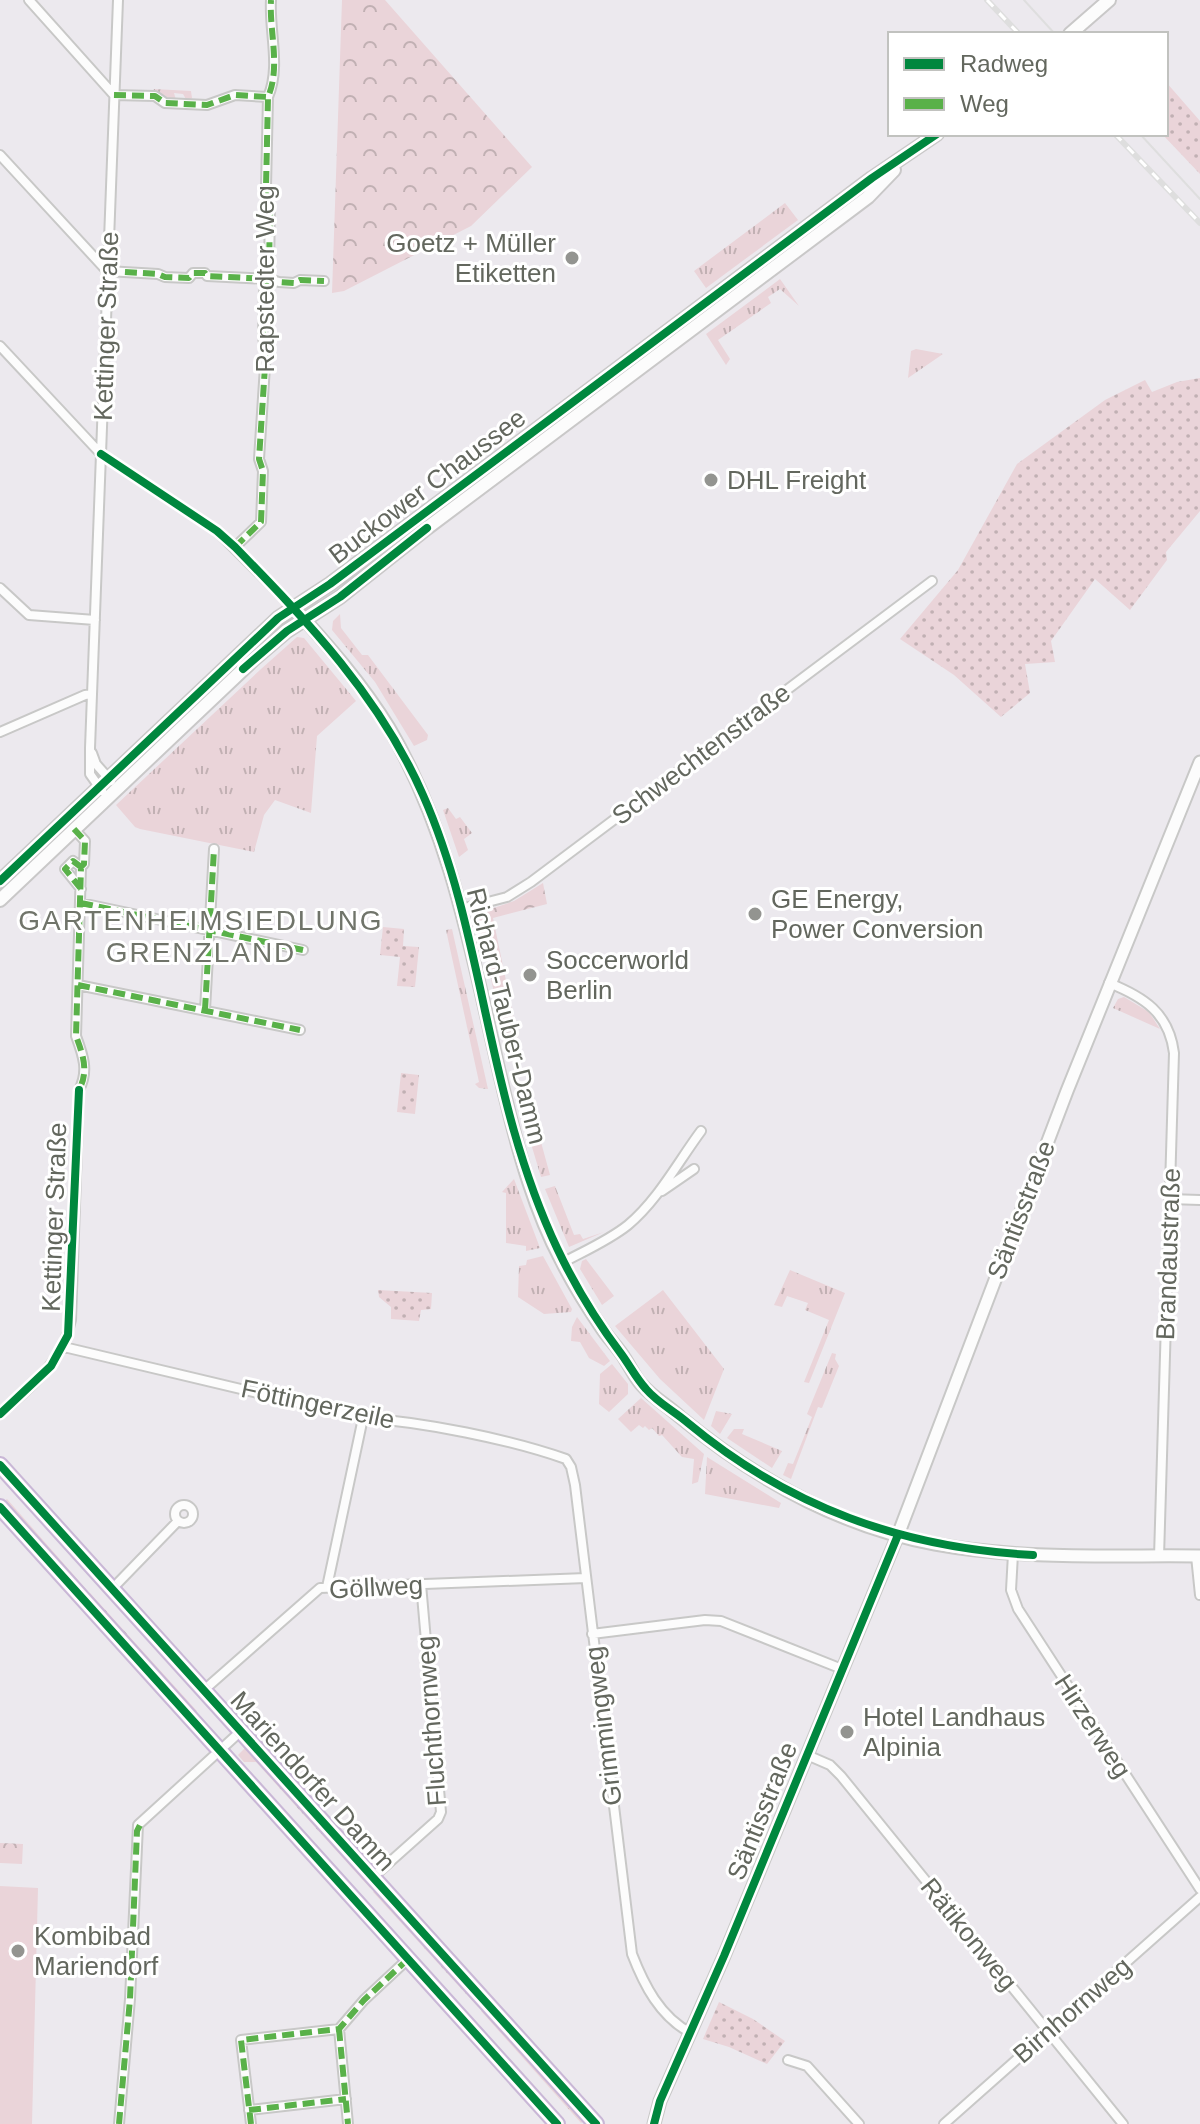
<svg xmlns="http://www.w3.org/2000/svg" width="1200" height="2124" font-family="Helvetica,sans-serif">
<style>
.grass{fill:url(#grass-tufts)}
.forest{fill:url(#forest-crowns)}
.park{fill:url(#park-dots)}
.pitch{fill:#ead4d9}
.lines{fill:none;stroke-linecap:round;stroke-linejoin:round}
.minor-casing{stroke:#c8c8c7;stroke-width:12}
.tertiary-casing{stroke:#c8c8c7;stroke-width:15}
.secondary-casing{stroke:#c9c8c8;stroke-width:16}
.primary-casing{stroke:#c9b7d6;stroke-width:18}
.minor{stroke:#fcfcfc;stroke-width:8}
.tertiary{stroke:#fcfcfc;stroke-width:11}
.secondary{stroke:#fcfcfc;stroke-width:12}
.primary{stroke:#f0e9f3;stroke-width:14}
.tram{stroke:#dedede;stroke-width:2}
.rail-casing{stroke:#dedede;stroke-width:6}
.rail{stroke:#fff;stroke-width:3;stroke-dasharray:9;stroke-linecap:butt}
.quiet{stroke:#59b149;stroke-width:6;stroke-dasharray:12 6;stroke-linecap:butt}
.cycleway-casing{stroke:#fff;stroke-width:13}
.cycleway{stroke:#00873e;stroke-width:8}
.poi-dot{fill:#939490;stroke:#fff;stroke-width:3}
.labels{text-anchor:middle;stroke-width:6;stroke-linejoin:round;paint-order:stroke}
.poi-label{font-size:26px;fill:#63675e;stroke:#fff;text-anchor:start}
.street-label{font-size:26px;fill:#63675e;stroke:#fff}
.neighbourhood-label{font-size:28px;letter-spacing:2px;fill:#70746a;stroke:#fff}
</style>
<defs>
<pattern id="grass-tufts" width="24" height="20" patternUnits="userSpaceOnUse" patternTransform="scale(2)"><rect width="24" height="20" fill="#ead4d9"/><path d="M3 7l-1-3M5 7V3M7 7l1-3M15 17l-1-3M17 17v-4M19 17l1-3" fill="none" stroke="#c1b0b3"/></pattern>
<pattern id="forest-crowns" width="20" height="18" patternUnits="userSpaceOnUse" patternTransform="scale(2)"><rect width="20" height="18" fill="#ead4d9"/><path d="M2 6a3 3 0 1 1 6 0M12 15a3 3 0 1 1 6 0" fill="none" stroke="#c1b0b3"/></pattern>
<pattern id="park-dots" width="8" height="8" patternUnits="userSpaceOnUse" patternTransform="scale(2)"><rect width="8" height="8" fill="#ead4d9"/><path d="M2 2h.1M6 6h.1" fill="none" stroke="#c1b0b3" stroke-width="1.8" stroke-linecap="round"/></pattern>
</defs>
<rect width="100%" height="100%" fill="#ece9ee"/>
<path class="grass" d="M 154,89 L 191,91 L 192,98 L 187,101 L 183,94 L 174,93 L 176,100 L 165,100 L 153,92 Z
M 785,203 L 798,220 L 706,288 L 694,271 Z
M 780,279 L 799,306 L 780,289 L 768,297 L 771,303 L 718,340 L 730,359 L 726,365 L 706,334 Z
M 916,349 L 943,354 L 908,378 L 911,351 Z
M 340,614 L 341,628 L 362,655 L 368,655 L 428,735 L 427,740 L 414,746 L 375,682 L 332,630 L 333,621 Z
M 297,637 L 304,638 L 356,701 L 317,736 L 311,813 L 275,800 L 264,815 L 254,852 L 140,829 L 135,827 L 116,805 L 261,669 Z
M 245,660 L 121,779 L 119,778 L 240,661 Z
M 448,808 L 456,819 L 460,817 L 472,833 L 464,839 L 468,850 L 459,857 L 443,810 Z
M 452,929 L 488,1089 L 479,1088 L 475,1084 L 479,1082 L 446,930 Z
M 1124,997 L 1149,1012 L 1160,1029 L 1113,1008 L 1118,999 Z
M 530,1102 L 550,1175 L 541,1177 L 520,1107 Z
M 514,1179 L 540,1248 L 526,1251 L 526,1246 L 506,1243 L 506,1193 L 502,1192 Z
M 555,1186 L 574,1235 L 580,1234 L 583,1239 L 604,1232 L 569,1247 L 545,1189 Z
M 543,1256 L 572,1309 L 571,1312 L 544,1314 L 518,1297 L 519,1266 L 526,1265 L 527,1260 Z
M 586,1259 L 614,1296 L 602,1305 L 580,1269 L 582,1261 Z
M 790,1270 L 845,1293 L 809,1383 L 804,1382 L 829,1320 L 805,1310 L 808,1303 L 787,1296 L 782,1307 L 774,1305 Z
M 663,1290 L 724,1369 L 704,1420 L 660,1379 L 615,1326 Z
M 577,1317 L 610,1361 L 604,1366 L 589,1358 L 580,1342 L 571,1341 L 572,1327 Z
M 832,1353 L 836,1354 L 835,1359 L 839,1366 L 822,1408 L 818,1407 L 791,1479 L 783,1475 L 788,1463 L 793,1464 L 812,1417 L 807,1414 Z
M 612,1364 L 628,1384 L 628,1394 L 609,1412 L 599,1404 L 600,1374 Z
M 641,1398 L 704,1454 L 698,1482 L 692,1484 L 694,1459 L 682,1457 L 662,1435 L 659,1436 L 652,1428 L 649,1430 L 645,1426 L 643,1428 L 639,1425 L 631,1432 L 618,1419 Z
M 716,1411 L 732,1414 L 720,1434 L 711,1426 Z
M 734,1429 L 744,1429 L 742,1434 L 782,1451 L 772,1468 L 727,1438 Z
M 707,1457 L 781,1503 L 779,1508 L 705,1494 Z
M 7,1499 L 86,1589 L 83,1591 L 3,1502 Z
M 90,1593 L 197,1711 L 194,1714 L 87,1595 Z
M 247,1746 L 373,1885 L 370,1888 L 256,1762 L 244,1762 L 238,1755 Z
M 376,1889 L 481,2005 L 478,2007 L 373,1892 Z
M 484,2009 L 585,2120 L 581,2123 L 481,2011 Z"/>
<path class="forest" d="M 342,0 L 385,0 L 532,167 L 471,226 L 344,291 L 332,293 Z
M 543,883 L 547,904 L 493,918 L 519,1043 L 505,1042 L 478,920 L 482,912 L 514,901 Z
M 0,1843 L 23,1844 L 22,1864 L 0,1863 Z"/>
<path class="park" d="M 1166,82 L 1200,121 L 1200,174 L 1162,134 L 1166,134 Z
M 1200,378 L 1200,511 L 1166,552 L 1167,560 L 1130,610 L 1095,579 L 1051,641 L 1055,662 L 1025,664 L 1030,693 L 1001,717 L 954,675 L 900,639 L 958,570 L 1017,464 L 1105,400 L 1145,380 L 1152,392 L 1177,382 Z
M 383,927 L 404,929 L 403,946 L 419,947 L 415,987 L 397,986 L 400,957 L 380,955 Z
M 401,1073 L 419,1075 L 415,1114 L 397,1112 Z
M 378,1290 L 432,1293 L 431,1309 L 421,1310 L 419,1321 L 391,1319 L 391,1307 L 379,1297 Z
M 719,2002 L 753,2019 L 785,2041 L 767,2064 L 729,2047 L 703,2039 Z"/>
<path class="pitch" d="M 0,1886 L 38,1888 L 32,2124 L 0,2124 Z"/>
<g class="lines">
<g class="minor-casing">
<path id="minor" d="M 29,0 L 114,95 L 155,96 L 165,103 L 207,105 L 235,95 L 268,97
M 0,155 L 107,271
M 107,271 L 158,274 L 165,277 L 189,278 L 193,273 L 205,273 L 207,276 L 269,279 L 279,282 L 294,283 L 300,280 L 324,281
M 0,346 L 101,454 L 217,531 L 293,607
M 235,547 L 261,522 L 263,471 L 259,459 L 266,351 L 263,338 L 264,292 L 269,279 L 270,197 L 266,187 L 268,97 C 281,67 269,31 271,0
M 0,588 L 29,615 L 95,620
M 0,732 L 85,695 L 92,694
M 92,753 L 96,764 L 111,781
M 102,791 L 90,774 L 90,748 L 118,0
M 81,889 L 65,869 L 73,861 L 81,867
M 81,903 L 303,950
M 461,909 L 507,897 L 531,882 L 932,581
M 1109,983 C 1144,997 1169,1013 1174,1053 L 1159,1557
M 78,985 L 300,1030
M 205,1010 L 214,849
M 662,1191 L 694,1169
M 1169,1199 L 1200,1200
M 562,1263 C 584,1251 608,1241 628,1225 C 658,1200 678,1162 701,1131
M 64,1347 L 363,1418 C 424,1422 509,1439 566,1459 L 571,1467 L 575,1485 L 632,1954 C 644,1985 660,2017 691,2033
M 0,1414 C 31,1386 63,1363 71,1320 L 79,1090 C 89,1071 83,1055 76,1036 L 81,867 L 84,864 L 85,841 L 74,829
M175 1514a9 9 0 1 1 18 0a9 9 0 1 1-18 0Z
M 1013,1554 L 1011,1590 L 1018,1609 L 1200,1889
M 1196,1556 L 1200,1595
M 327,1587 L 363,1418
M 112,1589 L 178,1521
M 592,1634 L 705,1620 L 721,1621 L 842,1669
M 204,1690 L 320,1588 L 586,1578
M 807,1755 L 830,1765 L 841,1776 L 1123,2124
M 373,1877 L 438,1819 L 441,1812 L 421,1584
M 339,2029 L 348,2124
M 788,2060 L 807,2066 L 859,2124
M 249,2110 L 346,2099
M 119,2124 L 130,1999 L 138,1825 L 241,1731
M 251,2124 L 241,2040 L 339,2029 L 364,2000 L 408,1959
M 944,2124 L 1200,1897"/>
</g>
<g class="tertiary-casing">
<path id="tertiary" d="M 293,607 C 328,645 362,684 389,728 C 456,842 475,974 506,1100 C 519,1154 535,1211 561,1260 C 573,1284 588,1308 603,1330 C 610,1340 619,1349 625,1359 C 631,1368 634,1376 641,1384 C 653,1398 667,1405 680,1417 C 754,1478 840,1527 935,1544 C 1023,1560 1111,1555 1200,1556
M 654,2124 L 660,2101 L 724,1956 L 898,1535 L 1067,1091 L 1200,762"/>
</g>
<g class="secondary-casing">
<path id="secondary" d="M 1070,34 L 1109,0
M 0,881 L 278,618 L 330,584 L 872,178 L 937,134
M 0,900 L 253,660 L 287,631 L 340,597 L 427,528 L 868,197 L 894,170"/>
</g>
<g class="primary-casing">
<path id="primary" d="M 0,1465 L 596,2124
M 0,1507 L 557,2124"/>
</g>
<use href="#minor" class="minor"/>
<use href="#tertiary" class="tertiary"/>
<use href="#secondary" class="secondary"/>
<use href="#primary" class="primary"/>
<path class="tram" d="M 1024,0 L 1055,34
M 1140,134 L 1200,199"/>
<g class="rail-casing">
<path id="rail" d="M 987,0 L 1019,34
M 1115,134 L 1200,223"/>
</g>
<use href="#rail" class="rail"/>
<path class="quiet" d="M 114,95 L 155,96 L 165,103 L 207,105 L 235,95 L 268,97
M 107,271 L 158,274 L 165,277 L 189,278 L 193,273 L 205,273 L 207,276 L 269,279 L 279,282 L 294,283 L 300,280 L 324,281
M 235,547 L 261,522 L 263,471 L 259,459 L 266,351 L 263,338 L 264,292 L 269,279 L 270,197 L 266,187 L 268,97 C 281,67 269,31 271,0
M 74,829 L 85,841 L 84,864 L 81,867 L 76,1036 C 83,1055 89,1071 79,1090
M 81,889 L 65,869 L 73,861 L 81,867
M 81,903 L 303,950
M 78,985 L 300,1030
M 205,1010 L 214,849
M 339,2029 L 348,2124
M 249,2110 L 346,2099
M 119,2124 L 130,1999 L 137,1831 L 142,1821
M 251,2124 L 241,2040 L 339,2029 L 364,2000 L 408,1959"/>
<g class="cycleway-casing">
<path id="cycleway" d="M 101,454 L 217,531 L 235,547 C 309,623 380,697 423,795 C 470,901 482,1020 514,1131 C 538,1215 569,1285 622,1355 C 630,1366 636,1378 646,1389 C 658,1403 674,1411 688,1423 C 789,1507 902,1548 1033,1555
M 243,669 L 287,631 L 340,597 L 427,528
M 0,881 L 278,618 L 330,584 L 872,178 L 937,134
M 0,1414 L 51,1366 L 68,1335 L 79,1090
M 0,1465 L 596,2124
M 0,1507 L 557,2124
M 654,2124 L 660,2101 L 724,1956 L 898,1535"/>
</g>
<use href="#cycleway" class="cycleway"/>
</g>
<g class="poi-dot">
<circle cx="572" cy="258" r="8"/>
<circle cx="711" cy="480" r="8"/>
<circle cx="755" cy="914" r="8"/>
<circle cx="530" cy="975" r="8"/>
<circle cx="847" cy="1732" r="8"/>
<circle cx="18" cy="1951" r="8"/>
</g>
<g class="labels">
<g class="poi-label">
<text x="556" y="252" text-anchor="end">Goetz + Müller<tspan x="556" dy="30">Etiketten</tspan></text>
<text x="727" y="489">DHL Freight</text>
<text x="771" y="908">GE Energy,<tspan x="771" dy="30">Power Conversion</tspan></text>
<text x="546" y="969">Soccerworld<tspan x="546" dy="30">Berlin</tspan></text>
<text x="863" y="1726">Hotel Landhaus<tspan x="863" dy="30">Alpinia</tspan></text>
<text x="34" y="1945">Kombibad<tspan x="34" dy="30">Mariendorf</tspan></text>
</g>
<g class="street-label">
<text transform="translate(265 279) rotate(-90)" y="9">Rapstedter Weg</text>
<text transform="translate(106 326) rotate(-88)" y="9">Kettinger Straße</text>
<text transform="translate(427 486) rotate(-37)" y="9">Buckower Chaussee</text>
<text transform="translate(701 754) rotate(-37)" y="9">Schwechtenstraße</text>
<text transform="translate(507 1016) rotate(76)" y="9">Richard-Tauber-Damm</text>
<text transform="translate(1021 1210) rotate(-69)" y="9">Säntisstraße</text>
<text transform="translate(54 1217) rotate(-88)" y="9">Kettinger Straße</text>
<text transform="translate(1168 1254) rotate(-88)" y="9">Brandaustraße</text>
<text transform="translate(318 1404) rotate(12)" y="9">Föttingerzeile</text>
<text transform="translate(376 1587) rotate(-3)" y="9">Göllweg</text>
<text transform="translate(431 1721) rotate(-94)" y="9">Fluchthornweg</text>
<text transform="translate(603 1726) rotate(-97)" y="9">Grimmingweg</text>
<text transform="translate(1093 1726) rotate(57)" y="9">Hirzerweg</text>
<text transform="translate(313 1781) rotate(48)" y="9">Mariendorfer Damm</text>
<text transform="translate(762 1811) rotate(-68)" y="9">Säntisstraße</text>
<text transform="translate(969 1934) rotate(51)" y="9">Rätikonweg</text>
<text transform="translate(1072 2010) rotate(-41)" y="9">Birnhornweg</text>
</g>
<g class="neighbourhood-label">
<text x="201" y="930">GARTENHEIMSIEDLUNG<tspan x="201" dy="32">GRENZLAND</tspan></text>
</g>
</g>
<rect x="888" y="32" width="280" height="104" fill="#ffffff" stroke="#c1c2bf" stroke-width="2"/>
<rect x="904" y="58" width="40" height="12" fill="#00873e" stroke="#c1c2bf" stroke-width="2"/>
<text x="960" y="72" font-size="24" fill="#63675e">Radweg</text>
<rect x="904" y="98" width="40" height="12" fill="#59b149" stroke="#c1c2bf" stroke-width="2"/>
<text x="960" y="112" font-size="24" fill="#63675e">Weg</text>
</svg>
